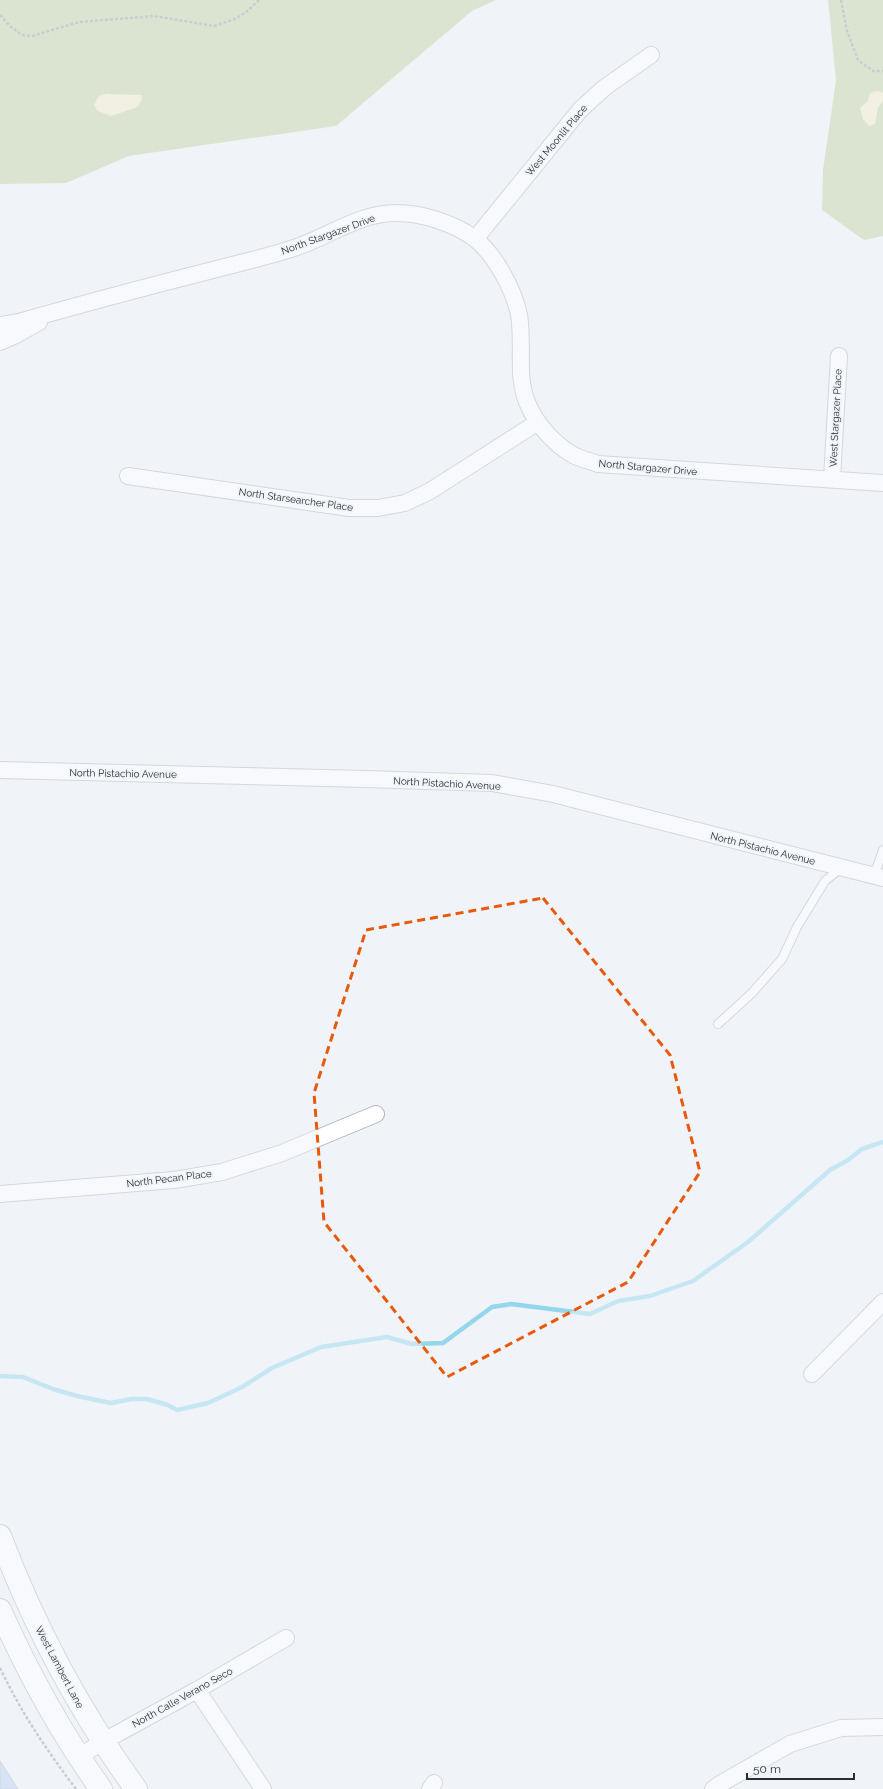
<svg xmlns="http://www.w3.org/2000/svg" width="883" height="1789" font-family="Raleway,sans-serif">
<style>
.green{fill:#c2d1a0}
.sand{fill:#f4eac5}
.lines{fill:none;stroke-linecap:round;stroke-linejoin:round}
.stream{stroke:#94d6ec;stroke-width:4.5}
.building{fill:#b9d1f7;stroke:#b0b3b9}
.service-casing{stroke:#b1b4b9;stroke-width:10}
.minor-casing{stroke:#b1b4b9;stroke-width:18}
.secondary-casing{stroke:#b1b4b9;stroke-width:24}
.path{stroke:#9a9da1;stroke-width:2.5;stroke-dasharray:3 2;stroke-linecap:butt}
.service{stroke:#fff;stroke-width:8}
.minor{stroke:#fff;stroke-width:16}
.secondary{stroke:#fff;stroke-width:22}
.marked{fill:none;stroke:#e8590c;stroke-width:3;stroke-dasharray:8 5;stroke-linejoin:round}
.labels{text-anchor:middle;stroke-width:3.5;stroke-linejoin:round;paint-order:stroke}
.street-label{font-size:10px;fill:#2b2d2f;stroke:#f0f4f9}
</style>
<rect width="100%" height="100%" fill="#f0f4f9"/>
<path class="green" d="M 0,0 L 496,0 L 472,11 L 336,126 L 129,156 L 66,183 L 0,184 Z
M 828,0 L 883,0 L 883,236 L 864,240 L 822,210 L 823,170 L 836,80 Z"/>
<path class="sand" d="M 878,91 L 883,93 L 883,101 L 878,107 L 875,124 L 869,126 L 863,119 L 860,108 L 868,101 L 870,93 Z
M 106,94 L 141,95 L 142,99 L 138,106 L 135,108 L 111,116 L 98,111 L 94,105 L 99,96 Z"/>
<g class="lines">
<path class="stream" d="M 0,1376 L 23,1377 L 53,1389 L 77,1396 L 111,1403 L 132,1399 L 147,1399 L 168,1405 L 177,1410 L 208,1403 L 242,1387 L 272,1368 L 321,1347 L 387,1337 L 412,1344 L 443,1343 L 492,1307 L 511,1304 L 590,1314 L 618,1301 L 650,1296 L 693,1281 L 748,1242 L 830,1170 L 848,1160 L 862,1149 L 883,1142"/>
</g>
<path class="building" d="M 0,1761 L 18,1789 L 0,1789 Z"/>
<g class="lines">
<g class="service-casing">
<path id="service" d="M 874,876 L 883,850
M 718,1024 L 752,993 L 782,959 L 797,927 L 825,881 L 841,868"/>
</g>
<g class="minor-casing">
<path id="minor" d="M 475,239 L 580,110 L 604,88 L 651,55
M 0,325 L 19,322 C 82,304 146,287 209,271 C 238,263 268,257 297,247 C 329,236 360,213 396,213 C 422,213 453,223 474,238 C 495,254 514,290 519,315 C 524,344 516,375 527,402 C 535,423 554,444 573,455 C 581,459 590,461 598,464 L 883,483
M 0,342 L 16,335 L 39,322
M 128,476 L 349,508 L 378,508 L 405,503 L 430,491 L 538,422
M 832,479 L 839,356
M 0,770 L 366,779 L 492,783 L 553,794 L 883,878
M 0,1194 L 174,1180 L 222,1172 L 282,1153 L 376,1114
M 812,1374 L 883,1302
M 197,1690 L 263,1789
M 79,1757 L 102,1742 L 197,1690 L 286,1638
M 430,1789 L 434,1783
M 713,1789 L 720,1784 L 790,1744 L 841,1728 L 883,1727"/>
</g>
<g class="secondary-casing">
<path id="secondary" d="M 0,1536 C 34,1626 79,1711 136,1789
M 0,1610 C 28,1673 61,1733 101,1789"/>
</g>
<path class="path" d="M 841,0 L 847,31 L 858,60 L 873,71 L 883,71
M 0,15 L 10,26 L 22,35 L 32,36 L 79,22 L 154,16 L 214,26 L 235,19 L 246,12 L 259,0
M 0,1668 C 22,1714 46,1749 76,1789"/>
<use href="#service" class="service"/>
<use href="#minor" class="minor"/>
<use href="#secondary" class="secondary"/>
</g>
<path d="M0 0H883V1789H0ZM 543,898 L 670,1055 L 700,1172 L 628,1282 L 447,1377 L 324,1222 L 314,1093 L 366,930 Z" fill="#f0f4f9" fill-opacity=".55" fill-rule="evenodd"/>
<path class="marked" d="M 543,898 L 670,1055 L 700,1172 L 628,1282 L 447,1377 L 324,1222 L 314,1093 L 366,930 Z"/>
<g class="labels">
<g class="street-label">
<text transform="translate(556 140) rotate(-50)" y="4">West Moonlit Place</text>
<text transform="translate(328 234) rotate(-20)" y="4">North Stargazer Drive</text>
<text transform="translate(835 418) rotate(-87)" y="4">West Stargazer Place</text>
<text transform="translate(648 467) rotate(5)" y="4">North Stargazer Drive</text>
<text transform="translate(296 499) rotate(8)" y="4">North Starsearcher Place</text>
<text transform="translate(123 773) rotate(1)" y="4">North Pistachio Avenue</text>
<text transform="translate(447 783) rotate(3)" y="4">North Pistachio Avenue</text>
<text transform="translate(763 848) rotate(14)" y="4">North Pistachio Avenue</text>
<text transform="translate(169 1178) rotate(-7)" y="4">North Pecan Place</text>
<text transform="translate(60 1667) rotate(62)" y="4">West Lambert Lane</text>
<text transform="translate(182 1697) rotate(-29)" y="4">North Calle Verano Seco</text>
</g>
</g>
<path d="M747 1773v6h107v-6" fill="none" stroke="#2b2d2f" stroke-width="2"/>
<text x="753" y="1773" font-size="12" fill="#2b2d2f" stroke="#f0f4f9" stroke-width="3" paint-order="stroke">50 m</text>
</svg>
